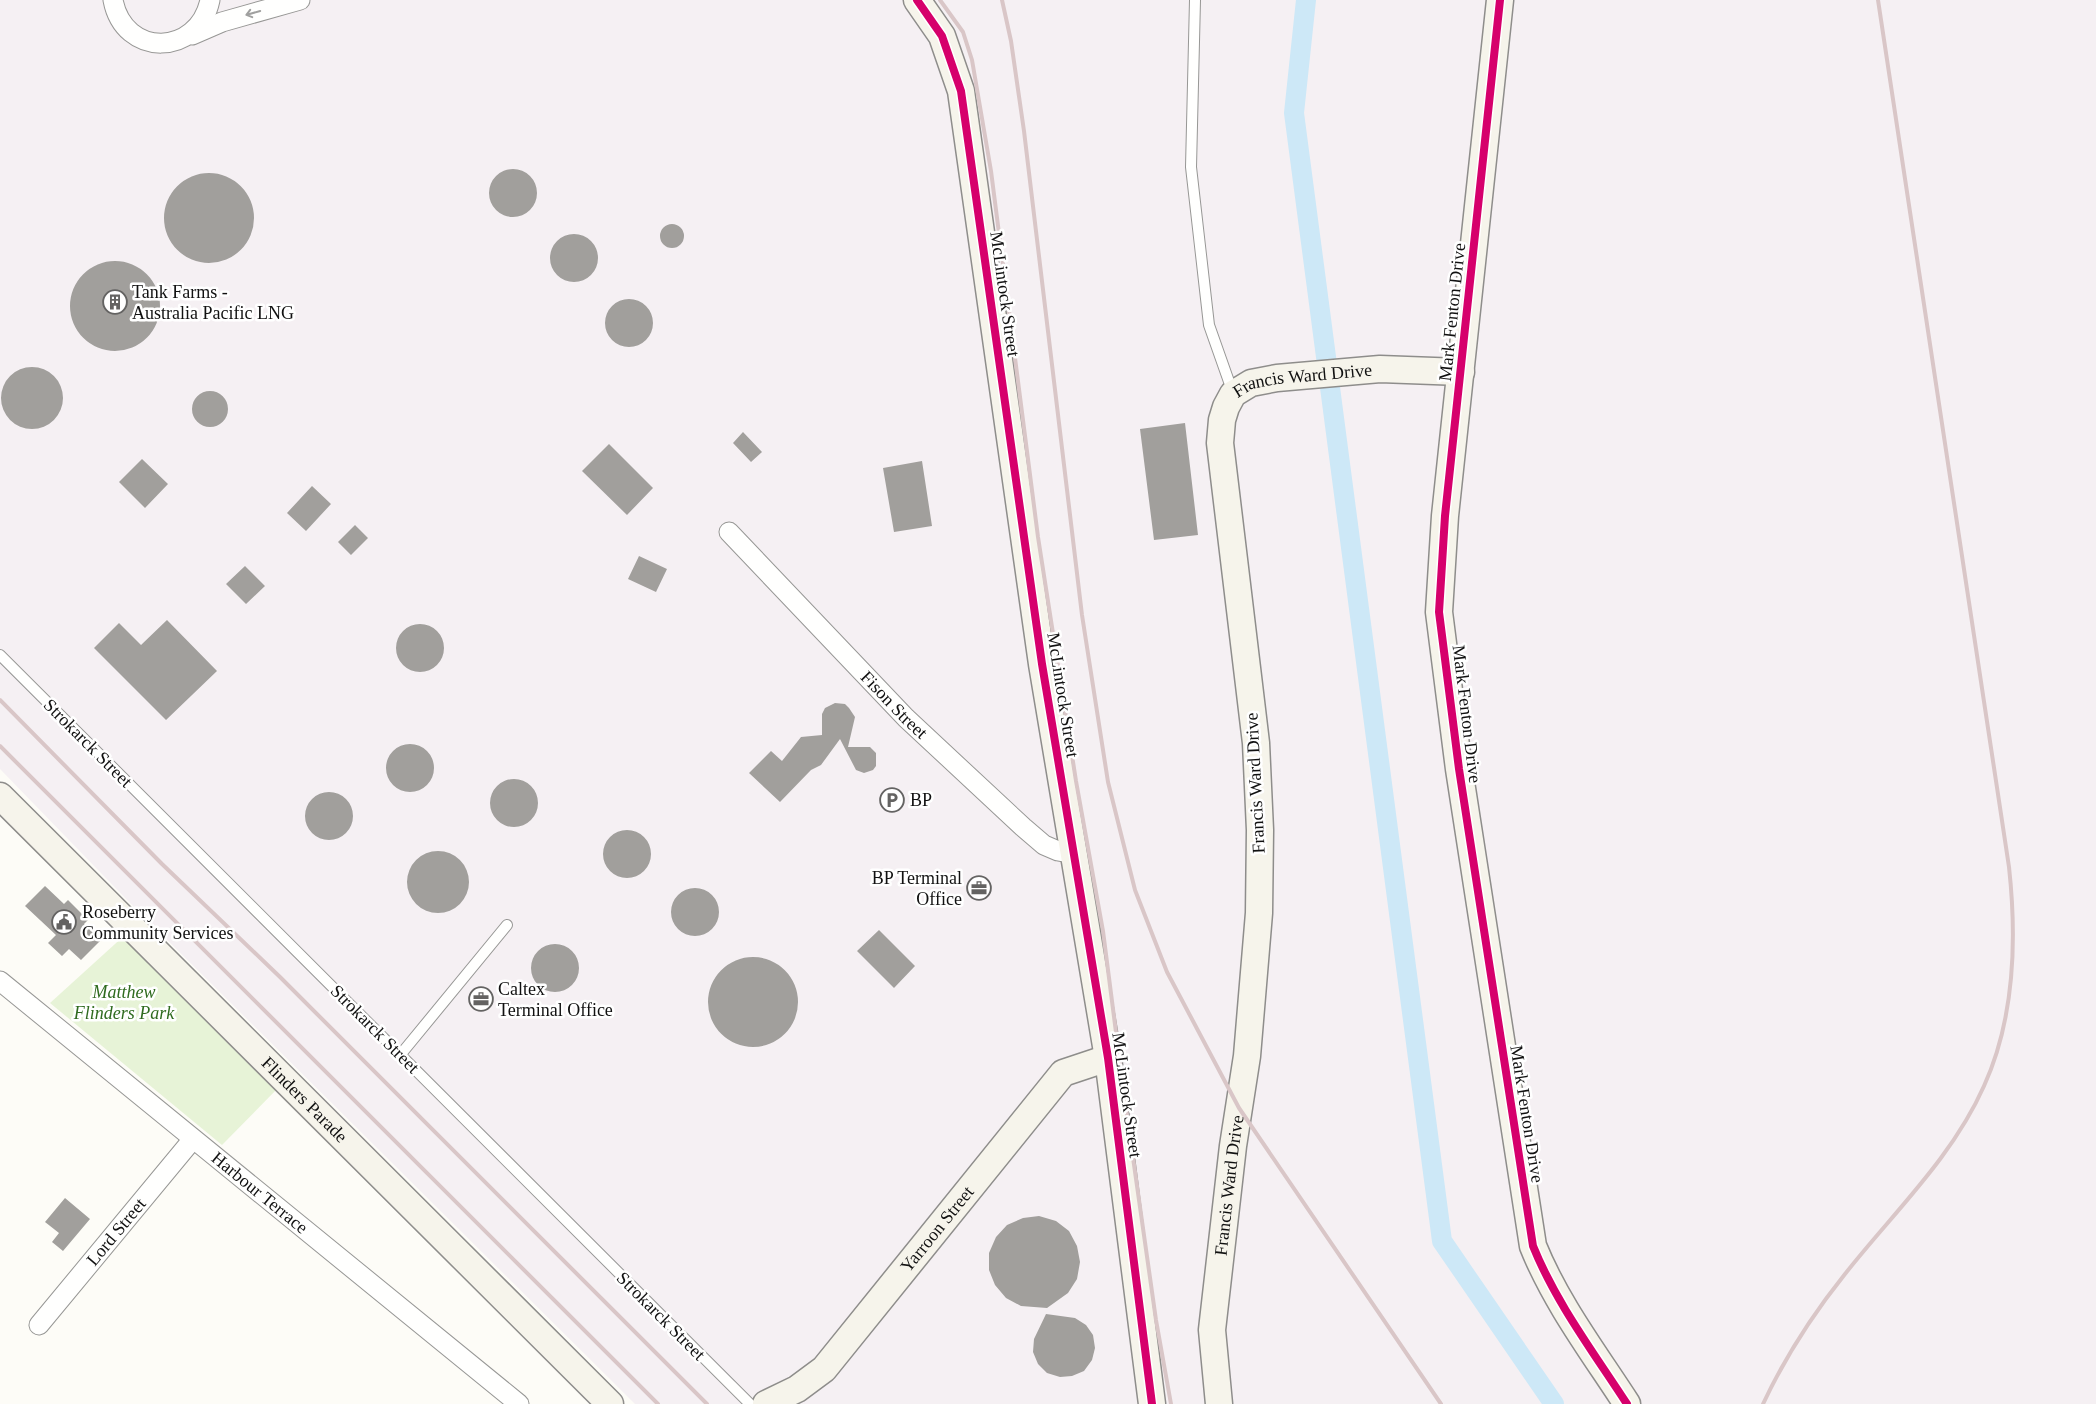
<svg xmlns="http://www.w3.org/2000/svg" width="2096" height="1404" font-family="'Times New Roman',serif">
<style>
.industrial{fill:#f5f0f3}
.green{fill:#e7f3d7}
.lines{fill:none;stroke-linecap:round;stroke-linejoin:round}
.canal{stroke:#cde8f7;stroke-width:20}
.building{fill:#a19f9c}
.lane-casing{stroke:#979795;stroke-width:12}
.street-casing{stroke:#979795;stroke-width:21}
.secondary-casing{stroke:#8e8d8b;stroke-width:29}
.lane{stroke:#fffffe;stroke-width:10}
.street{stroke:#fffffe;stroke-width:19}
.secondary{stroke:#f6f4eb;stroke-width:26}
.rail{stroke:#d9c6c7;stroke-width:4}
.cycleway-casing{stroke:#fff;stroke-width:11}
.cycleway{stroke:#d6006c;stroke-width:8}
.oneway{stroke:#a0a09f}
.labels{text-anchor:middle;stroke-width:5;stroke-linejoin:round;paint-order:stroke}
.poi-label{font-size:18px;fill:#111;stroke:#fff;text-anchor:start}
.street-label{font-size:18px;fill:#111;stroke:#fff}
.park-label{font-size:18px;font-style:italic;fill:#2f6b1f;stroke:#fff}
</style>
<rect width="100%" height="100%" fill="#fdfcf7"/>
<path class="industrial" d="M 0,0 L 2096,0 L 2096,1404 L 635,1404 L 131,904 L 0,769 Z"/>
<path class="green" d="M 126,934 L 278,1088 L 222,1145 L 50,1003 Z"/>
<g class="lines">
<path class="canal" d="M 1306,0 L 1294,113 L 1442,1241 L 1554,1404"/>
</g>
<path class="building" d="M489 193a24 24 0 1 1 48 0a24 24 0 1 1-48 0Z
M164 218a45 45 0 1 1 90 0a45 45 0 1 1-90 0Z
M660 236a12 12 0 1 1 24 0a12 12 0 1 1-24 0Z
M550 258a24 24 0 1 1 48 0a24 24 0 1 1-48 0Z
M70 306a45 45 0 1 1 90 0a45 45 0 1 1-90 0Z
M605 323a24 24 0 1 1 48 0a24 24 0 1 1-48 0Z
M1 398a31 31 0 1 1 62 0a31 31 0 1 1-62 0Z
M192 409a18 18 0 1 1 36 0a18 18 0 1 1-36 0Z
M 1185,423 L 1198,535 L 1154,540 L 1140,429 Z
M 743,432 L 762,452 L 751,462 L 733,443 Z
M 609,444 L 653,488 L 627,515 L 582,471 Z
M 142,459 L 168,484 L 145,508 L 119,482 Z
M 922,461 L 932,526 L 894,532 L 883,468 Z
M 312,486 L 331,504 L 306,531 L 287,513 Z
M 355,525 L 368,538 L 351,555 L 338,542 Z
M 639,556 L 667,569 L 656,592 L 628,579 Z
M 245,566 L 265,586 L 246,604 L 226,584 Z
M 167,620 L 217,671 L 166,720 L 94,648 L 119,623 L 141,645 Z
M396 648a24 24 0 1 1 48 0a24 24 0 1 1-48 0Z
M 835,703 L 845,704 L 849,708 L 855,717 L 848,747 L 870,747 L 876,753 L 876,766 L 873,770 L 864,773 L 856,770 L 840,739 L 821,765 L 811,770 L 780,802 L 749,773 L 771,751 L 782,761 L 801,737 L 822,735 L 822,714 L 825,708 Z
M386 768a24 24 0 1 1 48 0a24 24 0 1 1-48 0Z
M490 803a24 24 0 1 1 48 0a24 24 0 1 1-48 0Z
M305 816a24 24 0 1 1 48 0a24 24 0 1 1-48 0Z
M603 854a24 24 0 1 1 48 0a24 24 0 1 1-48 0Z
M407 882a31 31 0 1 1 62 0a31 31 0 1 1-62 0Z
M 45,886 L 64,904 L 68,900 L 88,920 L 84,924 L 101,940 L 81,960 L 69,949 L 62,956 L 48,943 L 56,935 L 25,906 Z
M671 912a24 24 0 1 1 48 0a24 24 0 1 1-48 0Z
M 879,930 L 915,966 L 894,988 L 857,951 Z
M531 968a24 24 0 1 1 48 0a24 24 0 1 1-48 0Z
M708 1002a45 45 0 1 1 90 0a45 45 0 1 1-90 0Z
M 65,1198 L 90,1219 L 63,1251 L 52,1242 L 59,1233 L 45,1222 Z
M 1039,1216 L 1056,1221 L 1069,1231 L 1077,1246 L 1080,1262 L 1077,1279 L 1068,1293 L 1047,1308 L 1021,1306 L 1006,1298 L 995,1285 L 989,1270 L 989,1253 L 996,1237 L 1007,1225 L 1023,1218 Z
M 1046,1314 L 1075,1318 L 1086,1325 L 1093,1335 L 1095,1348 L 1092,1360 L 1084,1371 L 1072,1376 L 1060,1377 L 1047,1373 L 1038,1364 L 1033,1352 L 1034,1339 Z"/>
<g class="lines">
<g class="lane-casing">
<path id="lane" d="M 1195,0 L 1191,167 L 1209,325 L 1233,393
M 0,655 L 750,1404
M 401,1054 L 507,925"/>
</g>
<g class="street-casing">
<g id="street">
<path d="M 113,0 C 124,58 198,57 210,0"/>
<path d="M 192,35 L 222,22 L 300,0"/>
<path id="s1" d="M 729,532 L 906,718 L 1023,827 L 1044,845 L 1058,851 L 1075,854"/>
<path id="s2" d="M 0,981 L 519,1404"/>
<path id="s3" d="M 39,1325 L 193,1139"/>
</g>
</g>
<g class="secondary-casing">
<g id="secondary">
<path d="M 917,0 L 942,36 L 961,91 L 1042,664 L 1108,1058 L 1152,1404"/>
<path d="M 1500,0 L 1445,516 L 1439,612 L 1459,769 L 1533,1246 C 1556,1303 1594,1353 1627,1404"/>
<path id="s4" d="M 0,796 L 610,1404"/>
<path id="s5" d="M 766,1404 L 797,1389 L 824,1369 L 1063,1073 L 1108,1058"/>
<path id="s6" d="M 1219,1404 L 1212,1330 L 1233,1146 L 1247,1056 L 1259,913 L 1260,830 L 1256,743 L 1220,443 L 1222,420 L 1226,407 L 1233,394 L 1251,383 L 1277,378 L 1380,369 L 1461,372"/>
</g>
</g>
<use href="#lane" class="lane"/>
<use href="#street" class="street"/>
<use href="#secondary" class="secondary"/>
<path class="rail" d="M 940,0 L 963,32 L 972,60 L 991,171 L 1038,537 L 1076,781 L 1103,931 L 1123,1087 L 1156,1320 L 1171,1404
M 1002,0 L 1011,41 L 1024,131 L 1082,615 L 1108,782 L 1135,890 L 1167,972 L 1239,1108 L 1441,1404
M 0,700 L 162,864 L 280,977 L 707,1404
M 0,746 L 658,1404
M 1763,1404 C 1785,1357 1813,1314 1845,1274 C 1893,1213 1952,1158 1984,1086 C 2015,1018 2017,940 2009,867 L 1878,0"/>
<g class="cycleway-casing">
<path id="cycleway" d="M 917,0 L 942,36 L 961,91 L 1042,664 L 1108,1058 L 1152,1404
M 1500,0 L 1445,516 L 1439,612 L 1459,769 L 1533,1246 C 1556,1303 1594,1353 1627,1404"/>
</g>
<use href="#cycleway" class="cycleway"/>
</g>
<defs><path id="oneway-shaft" d="M-6 0H5M1.5-3L5.5 0L1.5 3" fill="none" stroke-width="1.6" stroke-linecap="round" stroke-linejoin="round" transform="scale(1.25)"/></defs>
<use class="oneway" href="#oneway-shaft" transform="translate(253 13) rotate(164)"/>
<defs>
<g id="building-ring" transform="scale(1.25)"><circle r="9.5" fill="#fff" stroke="#646362" stroke-width="1.5"/><path d="M-4-6H4V6H1V3H-1V6H-4ZM-2.5-4.3h1.7v1.8h-1.7ZM.8-4.3h1.7v1.8H.8ZM-2.5-1h1.7V.8h-1.7ZM.8-1h1.7V.8H.8Z" fill="#646362"/></g>
<g id="parking-ring" transform="scale(1.25)"><circle r="9.5" fill="#fff" stroke="#646362" stroke-width="1.5"/><path d="M-3.5-5.5H1a3.5 3.5 0 0 1 0 7H-1V5.5H-3.5ZM-1-3.4V-.6H.8a1.4 1.4 0 0 0 0-2.8Z" fill="#646362"/></g>
<g id="office-ring" transform="scale(1.25)"><circle r="9.5" fill="#fff" stroke="#646362" stroke-width="1.5"/><path d="M-6-3h4V-5.5h4V-3h4V5H-6ZM-1-4.5V-3h2v-1.5ZM-6 0V1H6V0Z" fill="#646362"/></g>
<g id="civic-ring" transform="scale(1.25)"><circle r="9.5" fill="#fff" stroke="#646362" stroke-width="1.5"/><path d="M-.6-6.5H3V-4.5H.6V-3L4-1V1h2V6H-6V1h2V-1L-.6-3ZM-1.2 2.5V6h2.4V2.5Z" fill="#646362"/></g>
</defs>
<g fill-rule="evenodd">
<use href="#building-ring" x="115" y="302"/>
<use href="#parking-ring" x="892" y="800"/>
<use href="#office-ring" x="979" y="888"/>
<use href="#civic-ring" x="64" y="922"/>
<use href="#office-ring" x="481" y="999"/>
</g>
<g class="labels">
<g class="poi-label">
<text x="132" y="298">Tank Farms -<tspan x="132" dy="21">Australia Pacific LNG</tspan></text>
<text x="910" y="806">BP</text>
<text x="962" y="884" text-anchor="end">BP Terminal<tspan x="962" dy="21">Office</tspan></text>
<text x="82" y="918">Roseberry<tspan x="82" dy="21">Community Services</tspan></text>
<text x="498" y="995">Caltex<tspan x="498" dy="21">Terminal Office</tspan></text>
</g>
<g class="street-label">
<text transform="translate(1005 294) rotate(82)" y="6">McLintock Street</text>
<text transform="translate(1452 312) rotate(-84)" y="6">Mark Fenton Drive</text>
<text dy="6" stroke="none"><textPath href="#s6" startOffset="1090">Francis Ward Drive</textPath></text>
<text transform="translate(1063 695) rotate(81)" y="6">McLintock Street</text>
<text dy="6" stroke="none"><textPath href="#s1" startOffset="239">Fison Street</textPath></text>
<text transform="translate(1467 714) rotate(83)" y="6">Mark Fenton Drive</text>
<text transform="translate(88 743) rotate(45)" y="6">Strokarck Street</text>
<text transform="translate(1255 783) rotate(-93)" y="6">Francis Ward Drive</text>
<text transform="translate(375 1029) rotate(45)" y="6">Strokarck Street</text>
<text transform="translate(1127 1095) rotate(82)" y="6">McLintock Street</text>
<text dy="6" stroke="none"><textPath href="#s4" startOffset="430">Flinders Parade</textPath></text>
<text transform="translate(1527 1114) rotate(81)" y="6">Mark Fenton Drive</text>
<text dy="6" stroke="none"><textPath href="#s6" startOffset="220">Francis Ward Drive</textPath></text>
<text dy="6" stroke="none"><textPath href="#s2" startOffset="335">Harbour Terrace</textPath></text>
<text dy="6" stroke="none"><textPath href="#s5" startOffset="248">Yarroon Street</textPath></text>
<text dy="6" stroke="none"><textPath href="#s3" startOffset="121">Lord Street</textPath></text>
<text transform="translate(661 1316) rotate(45)" y="6">Strokarck Street</text>
</g>
<g class="park-label">
<text x="124" y="998">Matthew<tspan x="124" dy="21">Flinders Park</tspan></text>
</g>
</g>
</svg>
